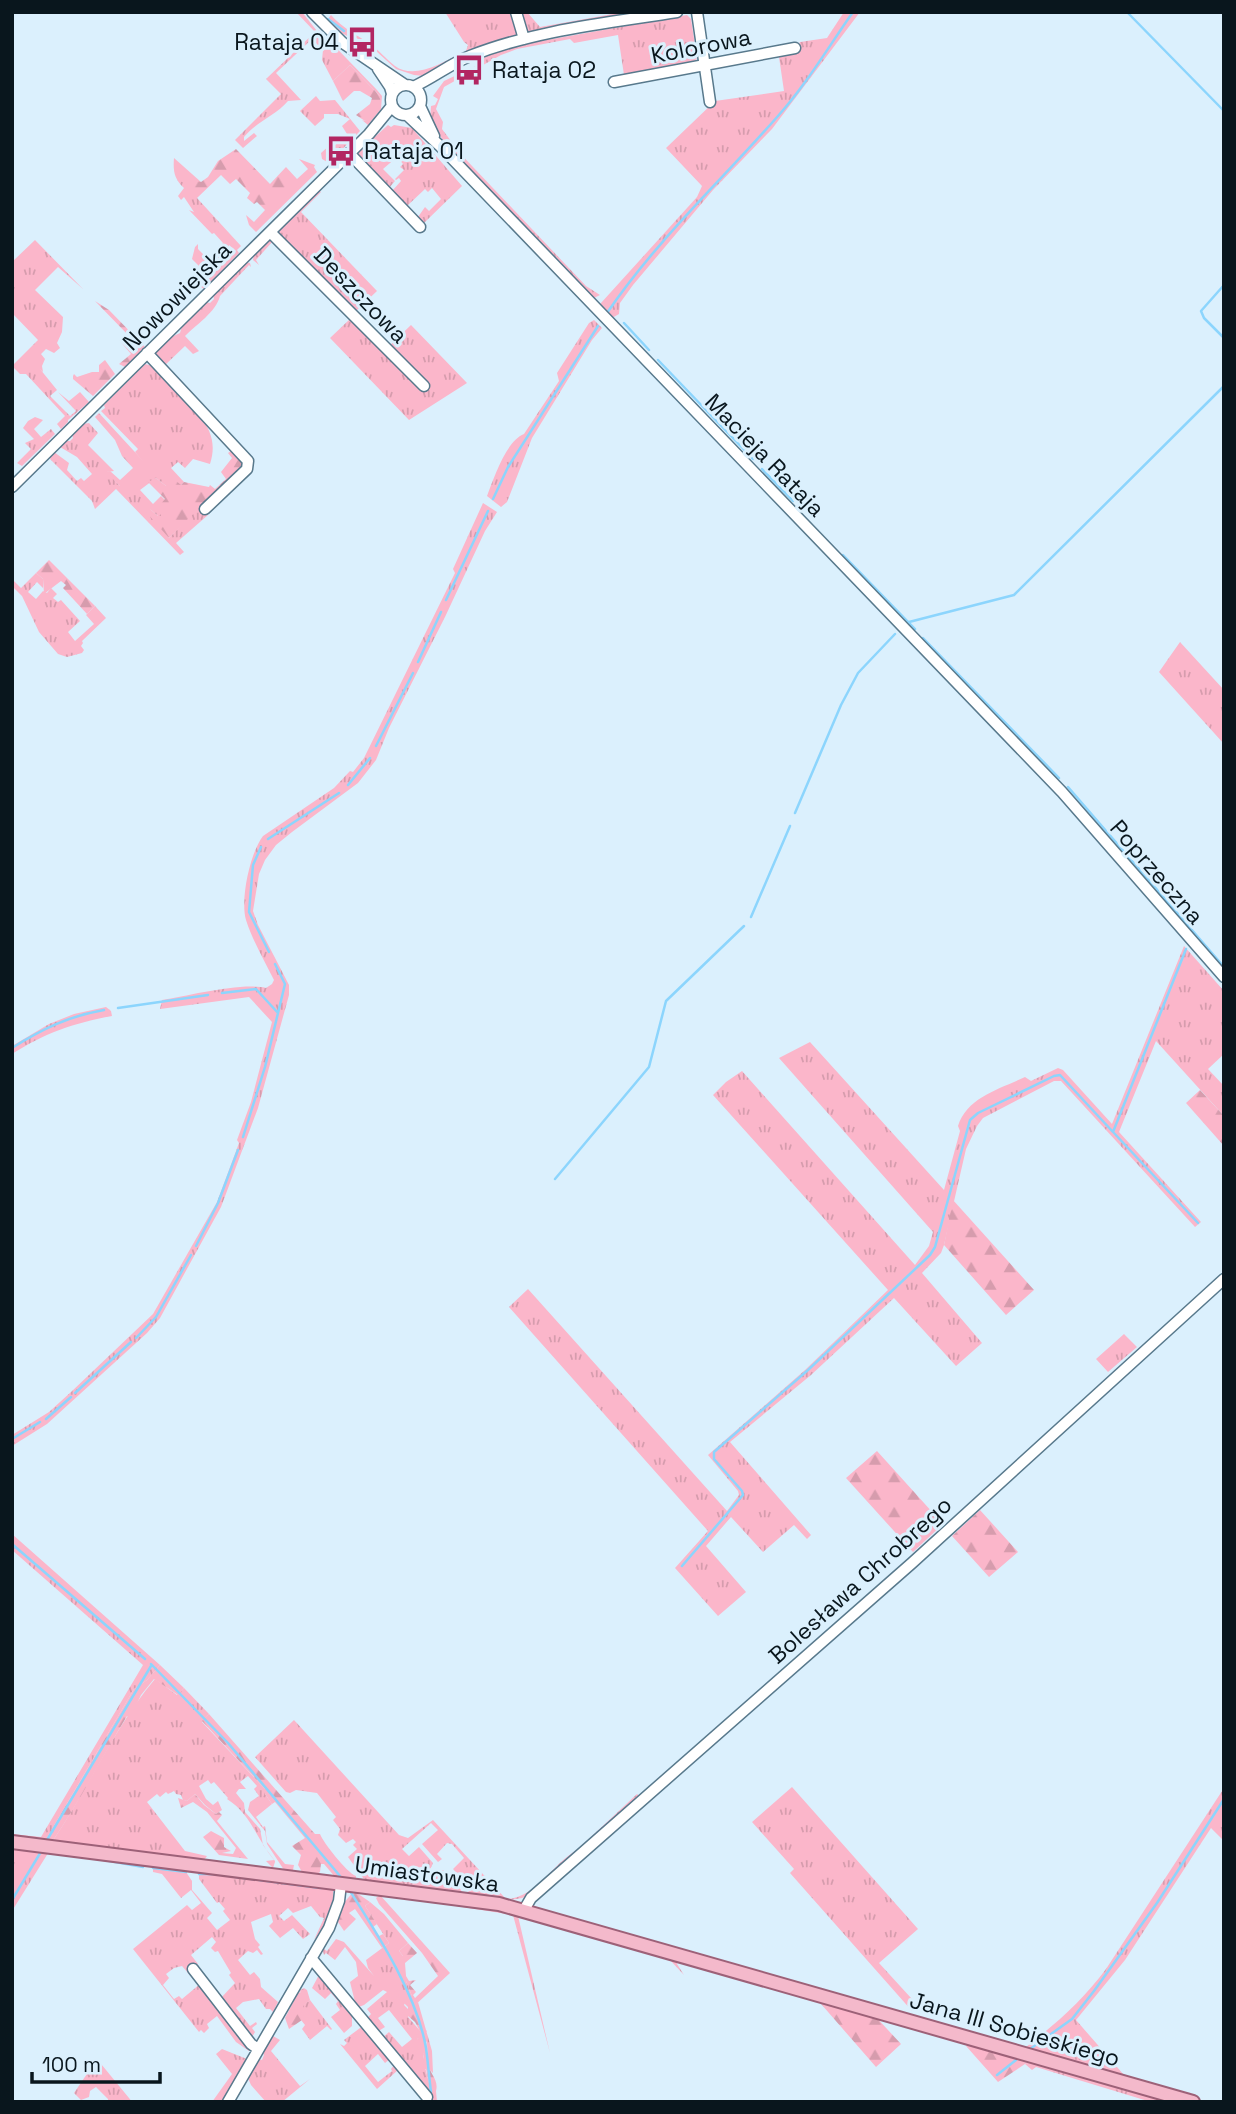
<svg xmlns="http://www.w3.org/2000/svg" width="1236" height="2114" font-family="'Space Grotesk',sans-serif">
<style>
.grass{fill:url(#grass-tufts)}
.forest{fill:url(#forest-firs)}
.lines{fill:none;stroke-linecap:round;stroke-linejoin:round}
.stream{stroke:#8cd5fd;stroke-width:2.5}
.minor-casing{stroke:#58798c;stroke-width:13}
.major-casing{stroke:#9d6178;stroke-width:16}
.minor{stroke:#fff;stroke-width:10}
.major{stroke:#f4b9cb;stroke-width:12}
.labels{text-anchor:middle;stroke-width:6;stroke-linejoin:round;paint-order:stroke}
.poi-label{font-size:23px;fill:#09161d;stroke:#dbf0fd;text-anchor:start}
.street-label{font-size:23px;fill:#09161d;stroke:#dbf0fd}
</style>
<defs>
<pattern id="grass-tufts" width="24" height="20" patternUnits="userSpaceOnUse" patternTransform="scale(1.75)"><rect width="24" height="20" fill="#fbb6ca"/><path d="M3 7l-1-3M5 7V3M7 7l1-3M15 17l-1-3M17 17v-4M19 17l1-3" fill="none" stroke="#d69cad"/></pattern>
<pattern id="forest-firs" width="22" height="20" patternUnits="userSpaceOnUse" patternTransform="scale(1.75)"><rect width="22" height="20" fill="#fbb6ca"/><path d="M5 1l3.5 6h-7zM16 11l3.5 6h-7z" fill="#d69cad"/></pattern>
</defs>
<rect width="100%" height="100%" fill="#dbf0fd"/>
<path class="grass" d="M 296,12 L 302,12 L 317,31 L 319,30 L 377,90 L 382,96 L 381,109 L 368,125 L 362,120 L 365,121 L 380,96 L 350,65 L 333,81 L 322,60 L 323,50 L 312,39 L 276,73 L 301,100 L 288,101 C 275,116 256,122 244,137 L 244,141 L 254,133 L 257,136 L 243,148 L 235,140 L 281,94 L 266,79 L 315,32 Z
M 445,12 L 527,12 L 540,27 L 624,12 L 648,12 L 523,35 L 468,52 L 466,51 L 468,45 L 464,42 Z
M 844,12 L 860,12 L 772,129 L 713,190 L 633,285 L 620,303 L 619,314 L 612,318 L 601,307 L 601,303 L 697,197 L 702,186 L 666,148 L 715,101 L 784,91 L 779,57 L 796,51 L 800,42 L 827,38 Z
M 331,15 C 341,27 357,35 370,44 C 379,50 386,59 395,66 C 414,80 442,63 461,53 L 425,76 L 414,75 L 396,69 L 376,51 L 352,35 L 349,37 L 336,30 L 327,20 Z
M 687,15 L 691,19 L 697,58 L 692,64 L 624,75 L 618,35 L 574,43 L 570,39 L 517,49 L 501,55 L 444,87 L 436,109 L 443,122 L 442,129 L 451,141 L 445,143 L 430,121 L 431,106 L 435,105 L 438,99 L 433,96 L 444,81 L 478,65 L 478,62 L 488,55 L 530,43 Z
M 316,96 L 320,101 L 335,100 L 360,131 L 329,163 L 322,159 L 321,153 L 331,144 L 334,146 L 347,134 L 342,126 L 350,119 L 338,114 L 324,114 L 324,118 L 315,126 L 300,111 Z
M 388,125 L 391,127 L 394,125 L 412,128 L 462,186 L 424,223 L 418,217 L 425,207 L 429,211 L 441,199 L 432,188 L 428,192 L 425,189 L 407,206 L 392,191 L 401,181 L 399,178 L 396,180 L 395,179 L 404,170 L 400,167 L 403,164 L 397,157 L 383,169 L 395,181 L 389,188 L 357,155 L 357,153 Z
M 454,147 L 586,286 L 600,295 L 592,299 L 453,154 L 452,150 Z
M 174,158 L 201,182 L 196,182 L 193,198 L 197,198 L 241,246 L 237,250 L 239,253 L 204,289 L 198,285 L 201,286 L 236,251 L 229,245 L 228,253 L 204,277 L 206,273 L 192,259 L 195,247 L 198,244 L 198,249 L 203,254 L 210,257 L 223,243 L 214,233 L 212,234 L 189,210 L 194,212 L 184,197 L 181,200 L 178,196 L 184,188 C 174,179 173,171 174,158 Z
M 318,190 L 321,192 L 301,212 L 377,291 L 356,311 L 284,238 L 273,241 L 256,260 L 259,265 L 253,260 L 254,254 L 286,221 L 291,219 L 292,215 Z
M 35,240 L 83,289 L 58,267 L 35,290 L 63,317 L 62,332 L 57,343 L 60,348 L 54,353 L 46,349 L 41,354 L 45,359 L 42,366 L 43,372 L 40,369 L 57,390 L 50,396 L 70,416 L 76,411 L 58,392 L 69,401 L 80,392 L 89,402 L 68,420 L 68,422 L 61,429 L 57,424 L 65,416 L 26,374 L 20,374 L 12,366 L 38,340 L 12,313 L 12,262 Z
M 246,262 L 250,263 L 251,267 L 249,265 L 220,296 C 216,312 196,325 185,336 L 199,351 L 193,354 L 185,346 L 163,367 L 153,353 L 167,339 L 180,333 L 182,326 L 206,302 L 210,303 L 214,299 L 213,295 Z
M 350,319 L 383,352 L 411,325 L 467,383 L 409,420 L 330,338 Z
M 594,320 L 602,328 L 592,340 L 532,438 L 507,502 L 501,507 L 487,496 C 494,478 506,441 524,434 L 559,381 L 557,373 L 589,323 Z
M 145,364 L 153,366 L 199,413 L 199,416 C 212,430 216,446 210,464 L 193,459 L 185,468 L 178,462 L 171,468 L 184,482 L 181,485 L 166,486 L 156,478 L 140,490 L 153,504 L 161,496 L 165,500 L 161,516 L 158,516 L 150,509 L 169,538 L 200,505 L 208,515 L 176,543 L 184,552 L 180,555 L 116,489 L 95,509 L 92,501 L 50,459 L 54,452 L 69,463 L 67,470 L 77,481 L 81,478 L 84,481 L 92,474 L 77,457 L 60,447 L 65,441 L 70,441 L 73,438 L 72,434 L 83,424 L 89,423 L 98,433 L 88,445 L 114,471 L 107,472 L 120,486 L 144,463 L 135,452 L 138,449 L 101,411 L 105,408 L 104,405 Z
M 35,417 L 43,420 L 34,429 L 41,437 L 51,429 L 55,434 L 22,466 L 17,463 L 31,449 L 25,443 L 34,439 L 23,428 L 28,421 Z
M 483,503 L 497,512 L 485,531 L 445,617 L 389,728 L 376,760 L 358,783 L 292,832 L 276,845 L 265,860 L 259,874 L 253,911 L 258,925 L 289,985 L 289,995 L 258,1108 L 221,1207 L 160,1318 L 147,1333 L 47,1424 L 12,1446 L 12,1435 L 49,1412 L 71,1392 L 153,1314 L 217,1202 L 239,1143 L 237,1140 L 251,1102 L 272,1022 L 249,997 L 160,1009 L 162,1000 C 188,996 241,982 266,988 L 272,984 L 274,980 C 265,962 252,939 246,920 C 240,900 250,853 263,836 L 334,788 L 350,771 L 353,772 L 364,758 L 455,573 L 453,569 Z
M 36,573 L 43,579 L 43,588 L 37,582 L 28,592 L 36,599 L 43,591 L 47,593 L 51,588 L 57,594 L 53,598 L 58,602 L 61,600 L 80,621 L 68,632 L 75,641 L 94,624 L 86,615 L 95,606 L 106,618 L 82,641 L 83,643 L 81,646 L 84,650 L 82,653 L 67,657 L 58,654 L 39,632 L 22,596 L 12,586 L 12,579 L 21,588 Z
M 1180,642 L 1224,690 L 1224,744 L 1159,672 Z
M 1184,946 L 1224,991 L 1224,1054 L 1208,1069 L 1224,1086 L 1224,1116 L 1156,1041 L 1119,1132 L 1201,1222 L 1195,1227 L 1061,1081 L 1054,1081 L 983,1118 L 977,1126 L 966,1149 L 944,1245 L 941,1253 L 922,1273 L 982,1343 L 956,1366 L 894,1298 L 811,1375 L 730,1442 L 811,1535 L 807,1539 L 794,1525 L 763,1552 L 731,1517 L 706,1546 L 746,1592 L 718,1616 L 675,1568 L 708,1531 L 509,1307 L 528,1289 L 727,1511 L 739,1495 L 738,1491 L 708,1455 L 805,1370 L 888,1290 L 713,1095 L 726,1082 L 742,1071 L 915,1265 L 929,1246 L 933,1232 L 779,1058 L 810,1042 L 944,1190 L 960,1131 L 958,1126 C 967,1097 1000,1089 1025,1077 L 1031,1081 L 1058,1068 L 1063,1070 L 1112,1124 Z
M 106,1007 L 111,1011 L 112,1016 C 74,1023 45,1033 12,1054 L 12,1046 L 49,1024 L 74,1014 Z
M 1124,1334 L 1137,1347 L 1108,1372 L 1096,1359 Z
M 12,1534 L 160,1665 L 147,1680 L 134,1689 L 45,1841 L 12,1837 L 12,1834 L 41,1837 L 143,1665 L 12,1550 Z
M 155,1679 L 177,1695 L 184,1688 L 209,1714 L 202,1722 L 265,1789 L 265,1794 L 272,1804 L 256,1817 L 263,1827 L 265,1826 L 267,1842 L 285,1864 L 294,1865 L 293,1870 L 284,1870 L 267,1844 L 265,1831 L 248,1810 L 250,1802 L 259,1796 L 254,1789 L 257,1786 L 248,1776 L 240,1782 L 246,1789 L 239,1789 L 236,1793 L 244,1803 L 245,1812 L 260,1829 L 263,1845 L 275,1861 L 275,1862 L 273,1868 L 266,1861 L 274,1860 C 257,1840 251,1814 227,1799 L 228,1798 L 214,1782 L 211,1784 L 208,1780 L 199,1786 L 206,1799 L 213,1805 L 218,1801 L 222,1810 L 216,1814 L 205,1805 L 195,1794 L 187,1801 L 183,1800 L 181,1795 L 176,1794 L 174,1791 L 168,1794 L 166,1792 L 160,1797 L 157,1794 L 147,1802 L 185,1851 L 207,1856 L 204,1860 L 52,1842 C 88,1789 113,1729 155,1679 Z
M 294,1720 L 399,1835 L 408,1838 L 433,1820 L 506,1899 C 535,1899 554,1862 577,1850 L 637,1794 L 639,1796 L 525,1897 C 507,1903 490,1898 472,1896 L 462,1883 L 464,1881 L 453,1869 L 464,1858 L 452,1844 L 447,1843 L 437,1854 L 442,1859 L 438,1862 L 422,1844 L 438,1830 L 431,1823 L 402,1849 L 409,1856 L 419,1847 L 433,1863 L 429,1872 L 435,1877 L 443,1870 L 461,1890 L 462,1894 L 366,1882 L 348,1857 L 357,1849 L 353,1845 L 356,1842 L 353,1839 L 346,1843 L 338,1835 L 340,1829 L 333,1820 L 336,1817 L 317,1793 L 296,1790 L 290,1793 L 286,1792 L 255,1757 Z
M 792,1787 L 918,1929 L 879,1963 L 922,2010 L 912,2011 L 790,1873 L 794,1869 L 752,1822 Z
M 1224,1788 L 1224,1841 L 1211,1828 L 1125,1960 L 1076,2020 L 1124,2075 L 1026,2047 C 1057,2023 1083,2000 1106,1969 Z
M 12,1847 L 50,1850 L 12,1911 Z
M 153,1865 L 184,1869 L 192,1881 L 192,1890 L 212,1913 L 207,1918 L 217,1930 L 230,1920 L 223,1911 L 225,1909 L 219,1902 L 217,1903 L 199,1879 L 199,1871 L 333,1890 C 336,1907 324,1926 314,1940 L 324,1918 L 320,1917 L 311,1906 L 293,1913 L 288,1908 L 279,1916 L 284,1921 L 292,1915 L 310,1934 L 303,1939 L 293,1928 L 280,1938 L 269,1926 L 273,1922 L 271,1914 L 251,1922 L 255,1939 L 260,1945 L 258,1947 L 263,1954 L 261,1955 L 257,1950 L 253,1953 L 248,1951 L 238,1960 L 250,1975 L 254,1972 L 260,1979 L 261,1987 L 278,2002 L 273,2012 L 270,2009 L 266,2009 L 259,1999 L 243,2002 L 236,2008 L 250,2026 L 256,2022 L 257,2024 L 252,2028 L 255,2032 L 252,2037 L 220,1999 L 235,1983 L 229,1975 L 231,1973 L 218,1951 L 215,1952 L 211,1948 L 216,1942 L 212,1937 L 191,1955 L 198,1964 L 190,1971 L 197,1979 L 195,1981 L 182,1966 L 174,1968 L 166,1974 L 169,1978 L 163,1985 L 174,1999 L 179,1996 L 182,1999 L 200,1984 L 251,2048 L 249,2051 L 236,2042 L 217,2016 L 207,2024 L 209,2028 L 204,2033 L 201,2030 L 199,2032 L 133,1949 L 187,1905 L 192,1910 L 201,1903 L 191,1890 L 181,1898 L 162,1874 L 153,1872 Z
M 405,1898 L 511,1911 L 815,1997 L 817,2002 L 678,1961 L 677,1964 L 684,1975 L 669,1959 L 581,1933 L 578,1935 L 574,1931 L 518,1916 L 550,2053 L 513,1915 Z
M 370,1902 L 384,1914 L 408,1943 L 399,1951 L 403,1956 L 406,1981 L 412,1996 L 409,1996 L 404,2005 L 410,2011 L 408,2017 L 422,2033 L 412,2007 L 418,2002 L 432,2051 L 433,2073 L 428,2068 L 427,2042 L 421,2038 L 417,2039 L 424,2054 L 423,2059 L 431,2091 L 436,2091 L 437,2102 L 427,2101 L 396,2051 L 382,2038 L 389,2032 L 402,2047 L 412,2039 L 389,2010 L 378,2018 L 385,2027 L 377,2032 L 366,2019 L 371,2014 L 367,2009 L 387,1992 L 383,1990 L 364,2005 L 356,2008 L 318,1959 L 355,2002 L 350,1982 L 358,1976 L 356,1962 L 345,1947 L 335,1960 L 326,1953 L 324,1955 L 323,1951 L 324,1949 L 327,1951 L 336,1939 L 344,1942 L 374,1976 L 368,1968 L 366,1960 L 389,1943 L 365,1906 Z
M 320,1973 L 352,2011 L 352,2026 L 344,2033 L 331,2017 L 340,2010 L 336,2004 L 338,2001 L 331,1993 L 325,1999 L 312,1988 Z
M 310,2000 L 332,2029 L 331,2030 L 327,2026 L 310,2040 L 302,2029 L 305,2025 L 301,2020 L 302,2006 Z
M 364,2025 L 391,2058 L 385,2063 L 378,2054 L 365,2066 L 378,2082 L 392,2071 L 391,2069 L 395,2064 L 398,2070 L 377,2089 L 340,2044 L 344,2046 L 347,2043 L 344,2040 Z
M 273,2036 L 280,2040 L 271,2051 L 300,2086 L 310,2079 L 282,2102 L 266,2102 L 251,2085 L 247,2076 L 258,2059 L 262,2060 L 264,2055 L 262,2051 Z
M 222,2049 L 247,2059 L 222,2102 L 212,2102 L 232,2074 L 216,2054 Z
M 97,2059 L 129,2098 L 132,2102 L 108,2102 L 108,2099 L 96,2087 L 90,2091 L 89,2097 L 81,2100 L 74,2093 Z
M 1028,2062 L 1160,2098 L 1170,2102 L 1151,2102 L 1036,2067 L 1032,2070 L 1025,2064 Z"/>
<path class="forest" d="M 350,65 L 380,96 L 381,106 L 365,121 L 356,115 L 370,104 L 372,98 L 360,91 L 354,91 L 343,101 L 333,81 Z
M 236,149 L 270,184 L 286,167 L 297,179 L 308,169 L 299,159 L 315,165 L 314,167 L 317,172 L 256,232 L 249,225 L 246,215 L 254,222 L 265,210 L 257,202 L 254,204 L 247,198 L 250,193 L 236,179 L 230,184 L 221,175 L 197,198 L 193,199 L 186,190 L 196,181 L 201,182 L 208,177 L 218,161 Z
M 95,301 L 109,310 L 145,347 L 125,367 L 119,364 L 131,354 L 119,340 L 123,344 L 130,337 Z
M 105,360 L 115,374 L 93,396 L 73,379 L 73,376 L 74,374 L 77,377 L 92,372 L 99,372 L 99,365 Z
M 99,413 L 145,463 L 121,487 L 106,472 L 110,471 L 120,480 L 133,468 L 122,456 L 115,440 L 95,417 Z
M 231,451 L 244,463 L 169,538 L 146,512 L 150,509 L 158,516 L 161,516 L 159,506 L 165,499 L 148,482 L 156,478 L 166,486 L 175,480 L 181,485 L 184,482 L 209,487 L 210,485 L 215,489 L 226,479 L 221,472 L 232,458 L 228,453 Z
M 49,560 L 95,606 L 87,614 L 63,588 L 66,585 L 61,581 L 44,594 L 43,579 L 36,573 Z
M 1200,1090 L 1224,1116 L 1224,1146 L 1186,1103 Z
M 953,1200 L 1034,1290 L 1006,1315 L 944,1245 Z
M 877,1451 L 943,1524 L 913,1552 L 846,1478 Z
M 980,1510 L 1018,1552 L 989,1577 L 952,1536 Z
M 160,1665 L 184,1688 L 178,1695 L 154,1679 L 141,1695 L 131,1716 L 127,1716 C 102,1757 80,1801 52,1842 L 45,1841 L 134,1689 L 147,1680 Z
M 209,1714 L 315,1834 L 320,1834 C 323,1842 346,1872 356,1876 L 356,1882 L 335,1877 L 324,1864 L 321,1864 L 320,1872 L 316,1875 L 302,1872 L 298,1865 L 301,1855 L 292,1846 L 305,1838 L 275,1802 L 272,1804 L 265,1794 L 265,1789 L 202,1721 Z
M 195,1794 L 204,1805 L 216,1814 L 219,1812 L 222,1815 L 217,1821 L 248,1859 L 219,1855 L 203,1837 L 211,1831 L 224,1838 L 224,1847 L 231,1851 L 222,1853 L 233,1854 L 236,1848 L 207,1812 L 193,1802 L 181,1808 L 178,1798 L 187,1801 Z
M 354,1891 L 370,1902 L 365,1906 L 377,1924 L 373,1927 L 379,1936 L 383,1934 L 389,1943 L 382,1948 L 355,1909 L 349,1913 L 356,1919 L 344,1931 L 336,1919 L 342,1905 Z
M 380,1895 L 450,1973 L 413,2007 L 420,2027 L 427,2031 L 423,2035 C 429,2042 426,2054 428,2064 C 430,2074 439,2080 436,2091 L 431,2092 L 426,2069 L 423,2069 L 419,2061 L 423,2059 L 424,2054 L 416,2046 L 414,2042 L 422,2035 L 415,2022 L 408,2016 L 408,2007 L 402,2001 L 403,1997 L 407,1994 L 412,1996 L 406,1981 L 401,1980 L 399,1976 L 403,1974 L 399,1965 L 403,1963 L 403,1956 L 399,1951 L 408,1943 L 417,1953 L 405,1963 L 406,1976 L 409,1981 L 416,1980 L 410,1985 L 416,1992 L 413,1995 L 415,1998 L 438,1976 L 422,1953 L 379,1904 L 376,1898 Z
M 304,1988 L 307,1990 L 310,2000 L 303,2006 L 303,2010 L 313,2017 L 309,2022 L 302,2020 L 289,2029 L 285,2018 L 298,1993 L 301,1992 L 299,1991 Z
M 815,1997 L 875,2016 L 901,2044 L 876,2067 Z
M 969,2044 L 1028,2062 L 998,2082 L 966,2046 Z"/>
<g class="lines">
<path class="stream" d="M 321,12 L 321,13
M 1127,12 L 1224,111
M 328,19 L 344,31
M 1224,285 L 1201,311 L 1204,318 L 1224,338
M 607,313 C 656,241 721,181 778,116 C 806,85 829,46 853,12
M 624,323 L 649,350
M 658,360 L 753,459
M 762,469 L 793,501
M 493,499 L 508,467 L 598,326
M 843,555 L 915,629
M 446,600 L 488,511
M 909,622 L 1014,595 L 1224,386
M 923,638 L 1059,778
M 418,662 L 441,612
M 376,746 L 413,673
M 348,785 L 370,758
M 1068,787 L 1224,967
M 795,813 L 841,705 L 858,673 L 895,634
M 268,839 L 339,793
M 261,847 L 253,865 L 249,912 L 269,952
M 751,917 L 790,826
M 222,993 L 256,989 L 278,1013
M 118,1008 L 208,995
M 12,1048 C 42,1029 69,1016 104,1010
M 1114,1133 L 1198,1223
M 243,1137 L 265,1067 L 285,984 L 275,964
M 555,1179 L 649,1067 L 666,1001 L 744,926
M 196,1246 L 218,1203 L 238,1150
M 136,1338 L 156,1317 L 191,1255
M 75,1393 L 131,1342
M 46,1419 L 71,1397
M 12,1439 L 40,1422
M 12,1544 L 145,1659
M 682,1566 L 743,1495 L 742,1491 L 714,1459 L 714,1452 L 808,1370 L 930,1255 L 935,1247 L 970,1120 L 978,1113 L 1054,1076 L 1060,1075 L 1113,1132 L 1186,949
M 151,1664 L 228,1743 L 340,1876
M 47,1840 L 151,1666
M 104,1860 L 143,1867
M 153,1868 L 186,1872
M 199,1874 L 220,1874
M 236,1877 L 321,1888
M 350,1891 C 378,1935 417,1995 426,2048 C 428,2062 429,2077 431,2092
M 12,1900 L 42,1850
M 1030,2049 L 1072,2019 L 1094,1991 L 1157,1903 L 1224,1799
M 997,2075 L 1016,2060"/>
<g class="minor-casing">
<path id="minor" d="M 312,12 L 343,43 L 405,85
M 516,12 L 524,39
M 697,12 L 710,102
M 378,69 L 390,87 L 392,94
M 614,82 L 795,48
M391 100a15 15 0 1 1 30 0a15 15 0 1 1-30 0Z
M 413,87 C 433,78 450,64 470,56 C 536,30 608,23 677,12
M 420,106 L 434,136
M 407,115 L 440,146 L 1062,792 L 1224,977
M 349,153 L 420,227
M 270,232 L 424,386
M 147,353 L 248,461 L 247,469 L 205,509
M 12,487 L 369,134 L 392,106
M 524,1910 L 531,1898 L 912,1563 L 1224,1279
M 311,1958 L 427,2097
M 193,1969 L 251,2044 L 258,2049
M 228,2102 L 329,1928 L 339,1901 L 341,1884"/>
</g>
<g class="major-casing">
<path id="major" d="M 12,1842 L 499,1904 L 1193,2102"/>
</g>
<use href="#minor" class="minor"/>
<use href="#major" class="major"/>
</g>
<defs>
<g id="bus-bare" transform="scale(2.415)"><path d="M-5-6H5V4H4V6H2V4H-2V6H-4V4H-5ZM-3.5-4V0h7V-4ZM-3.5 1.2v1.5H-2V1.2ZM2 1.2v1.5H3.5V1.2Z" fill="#b22662" stroke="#dbf0fd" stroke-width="2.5" paint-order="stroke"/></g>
</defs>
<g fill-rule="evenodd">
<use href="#bus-bare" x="362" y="42"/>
<use href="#bus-bare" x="469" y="70"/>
<use href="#bus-bare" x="341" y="151"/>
</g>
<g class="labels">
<g class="poi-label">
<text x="339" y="50" text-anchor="end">Rataja 04</text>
<text x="492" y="78">Rataja 02</text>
<text x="364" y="159">Rataja 01</text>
</g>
<g class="street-label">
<text transform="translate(701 46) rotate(-11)" y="8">Kolorowa</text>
<text transform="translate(361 295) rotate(46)" y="8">Deszczowa</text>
<text transform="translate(177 296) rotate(-45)" y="8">Nowowiejska</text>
<text transform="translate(765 455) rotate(46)" y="8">Macieja Rataja</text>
<text transform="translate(1157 872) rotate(49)" y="8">Poprzeczna</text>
<text transform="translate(860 1580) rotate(-42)" y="8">Bolesława Chrobrego</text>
<text transform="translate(427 1874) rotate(8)" y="8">Umiastowska</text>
<text transform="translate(1015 2029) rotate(16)" y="8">Jana III Sobieskiego</text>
</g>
</g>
<rect width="1236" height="2114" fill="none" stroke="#09161d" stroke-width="28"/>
<path d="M32 2072v10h128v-10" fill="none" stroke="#09161d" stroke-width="3.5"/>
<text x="42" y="2072" font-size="21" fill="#09161d" stroke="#dbf0fd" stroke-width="5" paint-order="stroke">100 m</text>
</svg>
